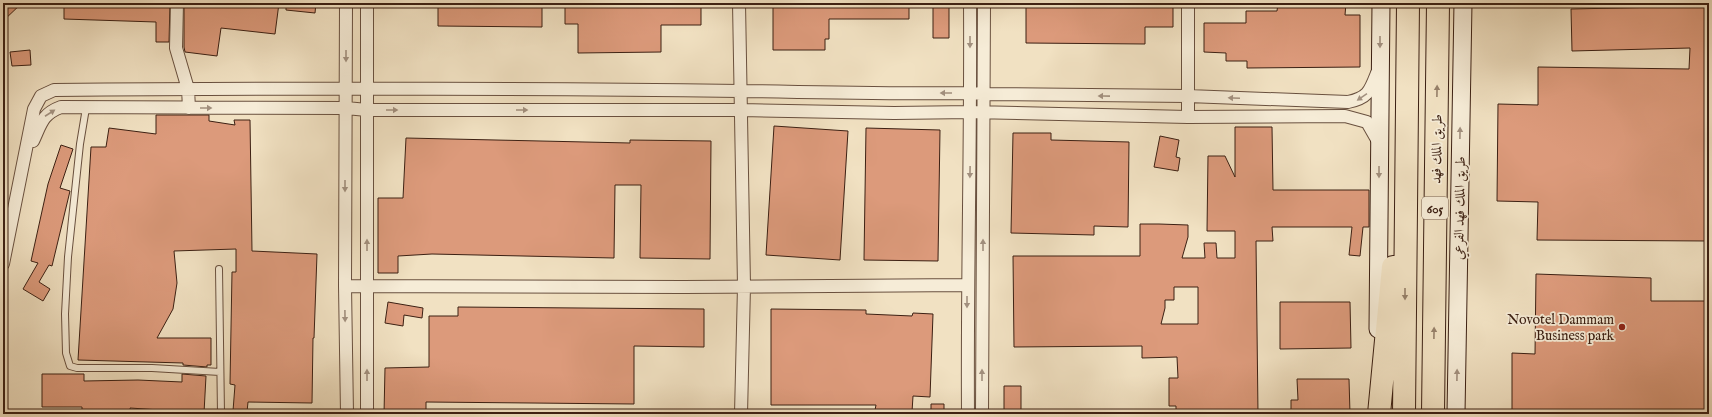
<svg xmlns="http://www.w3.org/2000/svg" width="1712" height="417" font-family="'IM FELL English',Amiri,serif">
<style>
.building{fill:#dc9a7b;stroke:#3c2013;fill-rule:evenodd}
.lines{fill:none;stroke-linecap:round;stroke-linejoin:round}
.service-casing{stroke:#69503f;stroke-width:8}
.minor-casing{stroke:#69503f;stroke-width:14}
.secondary-casing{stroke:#3c2013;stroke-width:19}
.motorway-casing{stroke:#3c2013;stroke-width:24}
.service{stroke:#f6ecd7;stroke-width:6}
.minor{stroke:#f6ecd7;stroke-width:12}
.secondary{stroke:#f6ecd7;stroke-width:17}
.motorway{stroke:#f1e1c2;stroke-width:22}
.oneway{fill:#a2907f}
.oneway2{fill:#96806a}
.poi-dot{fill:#8f2418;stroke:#f6ecd7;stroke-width:1.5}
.labels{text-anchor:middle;stroke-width:3.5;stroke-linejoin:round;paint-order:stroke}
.shield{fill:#f6ecd7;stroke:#745d4e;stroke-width:1}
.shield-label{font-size:13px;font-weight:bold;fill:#3c2013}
.street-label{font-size:14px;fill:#3c2013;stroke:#f6ecd7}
.poi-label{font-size:14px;fill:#3c2013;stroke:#f6ecd7;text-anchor:end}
</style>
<rect width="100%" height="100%" fill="#f1e1c2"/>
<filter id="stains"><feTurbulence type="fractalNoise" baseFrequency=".005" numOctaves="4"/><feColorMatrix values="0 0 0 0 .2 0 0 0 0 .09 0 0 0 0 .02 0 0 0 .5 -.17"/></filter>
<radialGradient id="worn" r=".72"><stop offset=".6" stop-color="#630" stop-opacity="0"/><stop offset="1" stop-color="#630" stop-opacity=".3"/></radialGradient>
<path class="building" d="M 3,3 L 22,3 L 3,21 Z
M 64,3 L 170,3 L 169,42 L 156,42 L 156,22 L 64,19 Z
M 184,3 L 279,3 L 275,34 L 221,28 L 217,56 L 185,52 L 184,47 Z
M 286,3 L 316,3 L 315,13 L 286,10 Z
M 438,3 L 542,3 L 542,27 L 438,26 Z
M 565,3 L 701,3 L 701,25 L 661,25 L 661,52 L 578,53 L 578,24 L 565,24 Z
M 773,3 L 909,3 L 909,19 L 829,19 L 829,39 L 825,39 L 825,50 L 773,50 Z
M 933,3 L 949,3 L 949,38 L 933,38 Z
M 1026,3 L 1173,3 L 1173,27 L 1145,27 L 1145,44 L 1026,43 Z
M 1278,3 L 1346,3 L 1345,15 L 1360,15 L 1360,67 L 1247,68 L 1247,61 L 1226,61 L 1226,53 L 1204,52 L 1204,23 L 1246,23 L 1246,11 L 1277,11 Z
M 1709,6 L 1709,241 L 1537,240 L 1538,202 L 1497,201 L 1498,104 L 1538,105 L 1538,67 L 1689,69 L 1690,48 L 1572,51 L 1571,9 Z
M 30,50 L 31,65 L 12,66 L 10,52 Z
M 156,115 L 209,115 L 209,121 L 235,125 L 234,120 L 250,120 L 252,251 L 317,254 L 314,338 L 313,338 L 312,403 L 248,402 L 247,412 L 233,411 L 235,385 L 230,384 L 232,272 L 236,272 L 236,249 L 174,251 L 177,283 L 173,309 L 157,338 L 211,338 L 211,365 L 207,365 L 207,367 L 183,365 L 183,363 L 78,360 L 91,147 L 106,147 L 109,128 L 156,134 Z
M 774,126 L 848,131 L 840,260 L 766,255 Z
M 1235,127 L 1272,127 L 1273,190 L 1369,190 L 1369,227 L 1363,227 L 1360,256 L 1349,255 L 1352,227 L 1272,227 L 1273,241 L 1256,241 L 1258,414 L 1176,414 L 1176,406 L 1169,406 L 1169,378 L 1178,378 L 1177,357 L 1142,358 L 1142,346 L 1014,347 L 1013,256 L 1140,256 L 1140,224 L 1159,224 L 1188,225 L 1188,237 L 1182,258 L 1205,258 L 1204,243 L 1216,243 L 1217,258 L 1235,258 L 1235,231 L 1207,231 L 1208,156 L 1225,156 L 1235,177 ZM 1174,287 L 1198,287 L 1198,324 L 1161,324 L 1165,308 L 1165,300 L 1174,300 Z
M 866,128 L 940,130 L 938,261 L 864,260 Z
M 1013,133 L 1051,133 L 1051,140 L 1129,142 L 1128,227 L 1094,226 L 1094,235 L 1011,233 Z
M 1160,136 L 1179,140 L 1176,157 L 1180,158 L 1178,171 L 1154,167 Z
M 406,138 L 630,143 L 630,140 L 711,141 L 710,259 L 640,258 L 641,185 L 615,185 L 614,258 L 432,254 L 398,256 L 398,273 L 378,273 L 378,198 L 403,198 Z
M 61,145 L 73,149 L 60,188 L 70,191 L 52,266 L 49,265 L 39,282 L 50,289 L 43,301 L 23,289 L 38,263 L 31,261 L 48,184 Z
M 1536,274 L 1651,278 L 1651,301 L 1709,301 L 1709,414 L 1512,414 L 1512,353 L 1535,354 Z
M 388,302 L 423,308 L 422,318 L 404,315 L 403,326 L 385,323 Z
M 1280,302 L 1350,302 L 1351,348 L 1280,349 Z
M 458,307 L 704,309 L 704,347 L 634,346 L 634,404 L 426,402 L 426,411 L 411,411 L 411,414 L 384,414 L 385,368 L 429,367 L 429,316 L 458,316 Z
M 771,309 L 866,310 L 866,314 L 912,316 L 913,313 L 933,314 L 930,397 L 913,396 L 912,412 L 875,410 L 876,405 L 771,405 Z
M 42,374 L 84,374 L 84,381 L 138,380 L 182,382 L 182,374 L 206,376 L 204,413 L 130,408 L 131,413 L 82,413 L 82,407 L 42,407 Z
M 1297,379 L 1349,379 L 1350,414 L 1291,414 L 1291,400 L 1298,400 Z
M 1004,386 L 1021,386 L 1021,414 L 1004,414 Z
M 931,404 L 944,404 L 944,414 L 931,414 Z"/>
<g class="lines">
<g class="service-casing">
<path id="service" d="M 86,108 L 80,144 L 68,257 L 65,314 L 66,353 L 70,366 L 77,368 L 152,368 L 220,372
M 219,269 L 221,414"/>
</g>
<g class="minor-casing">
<path id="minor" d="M 177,3 L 176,48 L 188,89 L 189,108
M 346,3 L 345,286 L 347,414
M 739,3 L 744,286 L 741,414
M 1188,117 L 1188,3
M 33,141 C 41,124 42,114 61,107 L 346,108 L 367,110 L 741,110 L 894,113 L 971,112 L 1188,117 L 1345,116 L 1367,122 L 1379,143
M 3,264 L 34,109 L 41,96 L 54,90 C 283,88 512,88 740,91 C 817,92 894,94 970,93 L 984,94 L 1188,96 L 1348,102 C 1368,98 1370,91 1377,73
M 345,286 L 684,287 L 967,285
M 367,414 L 367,3
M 968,414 C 967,277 971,140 970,3
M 982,414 L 984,3"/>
</g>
<g class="secondary-casing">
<path id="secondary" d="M 1378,329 L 1381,3
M 1456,414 L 1463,3"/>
</g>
<g class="motorway-casing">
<path id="motorway" d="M 1379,414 L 1393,267
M 1404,414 L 1408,3
M 1433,414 L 1438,3"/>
</g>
<use href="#service" class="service"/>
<use href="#minor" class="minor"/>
<use href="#secondary" class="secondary"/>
<use href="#motorway" class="motorway"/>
</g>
<defs><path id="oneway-solid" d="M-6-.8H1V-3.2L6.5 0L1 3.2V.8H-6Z"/></defs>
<g class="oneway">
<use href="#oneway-solid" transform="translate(970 42) rotate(90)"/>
<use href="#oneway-solid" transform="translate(1380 42) rotate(90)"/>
<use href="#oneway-solid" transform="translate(346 56) rotate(90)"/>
<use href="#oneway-solid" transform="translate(946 93) rotate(180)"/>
<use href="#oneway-solid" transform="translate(1104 96) rotate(-179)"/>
<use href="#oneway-solid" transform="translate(1362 97) rotate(146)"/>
<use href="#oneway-solid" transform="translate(1234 98) rotate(-178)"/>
<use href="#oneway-solid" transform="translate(206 108)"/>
<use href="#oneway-solid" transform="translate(392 110)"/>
<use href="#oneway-solid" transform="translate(522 110)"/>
<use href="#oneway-solid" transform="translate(50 113) rotate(-33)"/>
<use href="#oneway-solid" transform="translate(1460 133) rotate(-89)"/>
<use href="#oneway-solid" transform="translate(970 172) rotate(91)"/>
<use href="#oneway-solid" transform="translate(1379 172) rotate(90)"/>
<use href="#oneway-solid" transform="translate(345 186) rotate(90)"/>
<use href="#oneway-solid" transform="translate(367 245) rotate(-90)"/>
<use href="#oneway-solid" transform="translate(983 245) rotate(-90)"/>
<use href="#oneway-solid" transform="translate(967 302) rotate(90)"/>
<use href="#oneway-solid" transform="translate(345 316) rotate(89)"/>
<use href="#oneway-solid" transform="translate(367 375) rotate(-90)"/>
<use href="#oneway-solid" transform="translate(982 375) rotate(-90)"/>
<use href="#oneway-solid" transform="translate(1457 375) rotate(-89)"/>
</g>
<g class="oneway2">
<use href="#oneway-solid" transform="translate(1437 91) rotate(-89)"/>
<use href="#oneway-solid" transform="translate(1405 294) rotate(90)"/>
<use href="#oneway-solid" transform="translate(1434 333) rotate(-89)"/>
</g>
<circle class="poi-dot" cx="1622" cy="327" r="4"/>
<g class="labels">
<rect class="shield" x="1422" y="197" width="26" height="22" rx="3"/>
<g class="shield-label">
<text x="1435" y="213">605</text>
</g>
<g class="street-label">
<text transform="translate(1436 149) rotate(-89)" y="5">طريق الملك فهد</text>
<text transform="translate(1459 208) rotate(-89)" y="5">طريق الملك فهد الفرعي</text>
</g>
<g class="poi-label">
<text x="1614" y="324">Novotel Dammam<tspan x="1614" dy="16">Business park</tspan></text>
</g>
</g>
<rect width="1712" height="417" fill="none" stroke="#f1e1c2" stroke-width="16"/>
<rect x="4" y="4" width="1704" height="409" fill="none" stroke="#3c2013" stroke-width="2"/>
<rect x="8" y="8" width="1696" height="401" fill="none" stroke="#3c2013"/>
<rect width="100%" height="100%" filter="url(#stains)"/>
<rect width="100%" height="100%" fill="url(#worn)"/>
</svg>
